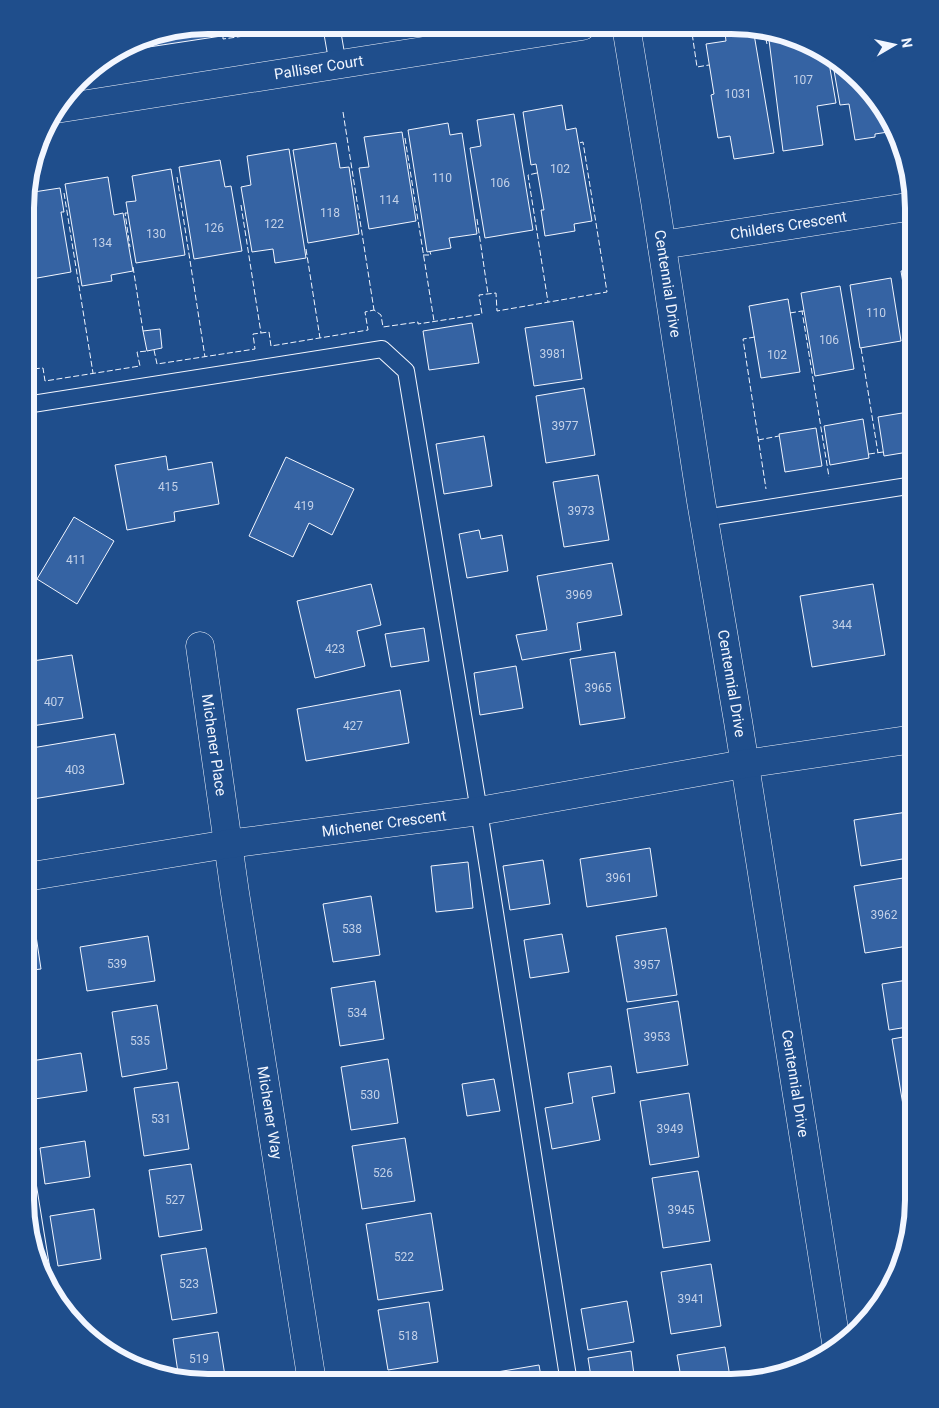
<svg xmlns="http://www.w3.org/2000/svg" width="939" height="1408" font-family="Roboto,sans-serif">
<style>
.building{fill:#3563a3;stroke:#f2f6ff}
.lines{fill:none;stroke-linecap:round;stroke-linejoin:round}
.service-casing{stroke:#f2f6ff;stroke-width:18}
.minor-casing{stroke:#f2f6ff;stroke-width:29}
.service{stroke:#1f4e8c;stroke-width:16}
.minor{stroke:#1f4e8c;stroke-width:28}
.fence{stroke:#f2f6ff;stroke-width:1;stroke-dasharray:6 2.5;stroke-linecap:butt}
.labels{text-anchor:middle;stroke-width:4;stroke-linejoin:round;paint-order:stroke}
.number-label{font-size:12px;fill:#c3d1e8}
.street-label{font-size:15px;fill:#f2f6ff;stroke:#1f4e8c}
.rim{fill:none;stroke:#f2f6ff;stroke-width:6}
</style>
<rect width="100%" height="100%" fill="#1f4e8c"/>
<path class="building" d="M 208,25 L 226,25 L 228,35 L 129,50 L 129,46 L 149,35 Z
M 263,25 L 300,25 L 264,31 Z
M 753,28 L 774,153 L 734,159 L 730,136 L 718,138 L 711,95 L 714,94 L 706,44 L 726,41 L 725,33 Z
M 782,38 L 828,57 L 836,103 L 817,106 L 823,145 L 783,151 L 769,40 Z
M 832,59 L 842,63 L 895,131 L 875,134 L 875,137 L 855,140 L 849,104 L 840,105 Z
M 562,105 L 566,130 L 576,128 L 592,221 L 574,224 L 575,231 L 545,236 L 541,210 L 544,210 L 536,164 L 531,165 L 523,112 Z
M 514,114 L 533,230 L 485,238 L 470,148 L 481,146 L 477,120 Z
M 448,123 L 450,135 L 462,133 L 477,234 L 449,238 L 451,248 L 427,252 L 408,130 Z
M 402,132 L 416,221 L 369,229 L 359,168 L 369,167 L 364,137 Z
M 336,143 L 340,168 L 349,167 L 359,234 L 308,243 L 293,150 Z
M 289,149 L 306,258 L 275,263 L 273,249 L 252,252 L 241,187 L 251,185 L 247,156 Z
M 220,160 L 225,187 L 231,186 L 242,251 L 194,259 L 179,167 Z
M 171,169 L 185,255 L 136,263 L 126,202 L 136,201 L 132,176 Z
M 108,177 L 114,215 L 123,213 L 133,271 L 111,275 L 112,281 L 82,286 L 65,184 Z
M 60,188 L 64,212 L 61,212 L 71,272 L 26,280 L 27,193 Z
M 914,269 L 914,332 L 911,333 L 901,271 Z
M 891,278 L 901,341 L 860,348 L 850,285 Z
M 840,286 L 854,369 L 815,376 L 801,293 Z
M 788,299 L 800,372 L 761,378 L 749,306 Z
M 573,321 L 582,379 L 534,386 L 525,328 Z
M 472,323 L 479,363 L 429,370 L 423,331 Z
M 160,329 L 162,348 L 147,351 L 143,331 Z
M 584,388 L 595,455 L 546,463 L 536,396 Z
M 914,411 L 914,451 L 884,456 L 878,417 Z
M 863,419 L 869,458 L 830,465 L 824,426 Z
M 816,428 L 822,466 L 785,472 L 779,434 Z
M 484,436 L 492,486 L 444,494 L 436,444 Z
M 166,456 L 168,470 L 212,462 L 219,504 L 174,512 L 175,521 L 127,530 L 115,465 Z
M 286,457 L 354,489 L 332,535 L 309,523 L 293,557 L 249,536 Z
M 598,475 L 609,540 L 564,547 L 553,482 Z
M 74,517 L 114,541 L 77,604 L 37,579 Z
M 479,530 L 481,539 L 502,535 L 508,571 L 467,578 L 459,534 Z
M 612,563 L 622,615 L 577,623 L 581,650 L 522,660 L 516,635 L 547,630 L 537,576 Z
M 371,584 L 381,625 L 357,631 L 365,666 L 315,678 L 297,601 Z
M 873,584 L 885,655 L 812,667 L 800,596 Z
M 914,584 L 914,623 L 908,585 Z
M 424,628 L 429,661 L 391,667 L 385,634 Z
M 615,652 L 625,718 L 580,725 L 570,659 Z
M 72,655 L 83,718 L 32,726 L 26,687 L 26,662 Z
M 516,666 L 523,708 L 480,715 L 474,673 Z
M 400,690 L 409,743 L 306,761 L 297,709 Z
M 115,734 L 124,784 L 33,799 L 26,756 L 26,749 Z
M 914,811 L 914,857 L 861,866 L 854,820 Z
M 650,848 L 657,896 L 587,907 L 580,859 Z
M 543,860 L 550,904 L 510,910 L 503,866 Z
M 468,862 L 473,908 L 436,912 L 431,866 Z
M 903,878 L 914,945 L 865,953 L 854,886 Z
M 371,896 L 380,955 L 333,962 L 323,904 Z
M 666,928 L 677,995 L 627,1002 L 616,936 Z
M 35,929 L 41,969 L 25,971 L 25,930 Z
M 562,934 L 569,972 L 530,978 L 524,940 Z
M 148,936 L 155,981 L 87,991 L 80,947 Z
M 914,979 L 914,1026 L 889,1030 L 882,984 Z
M 375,981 L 384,1039 L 340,1046 L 331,988 Z
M 678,1001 L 688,1065 L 637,1073 L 627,1009 Z
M 157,1005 L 167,1069 L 122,1077 L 112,1012 Z
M 914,1035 L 914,1103 L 903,1105 L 892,1039 Z
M 81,1053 L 87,1091 L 28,1100 L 25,1084 L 25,1062 Z
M 388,1059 L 398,1123 L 351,1130 L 341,1067 Z
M 611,1066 L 615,1093 L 592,1097 L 600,1140 L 552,1149 L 545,1108 L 573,1103 L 568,1073 Z
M 494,1079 L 500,1111 L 467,1116 L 462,1084 Z
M 178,1082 L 189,1149 L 144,1156 L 134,1088 Z
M 689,1093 L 699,1157 L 650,1165 L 640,1101 Z
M 914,1112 L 914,1179 L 903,1114 Z
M 405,1138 L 415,1201 L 362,1209 L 352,1146 Z
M 85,1141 L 90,1177 L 45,1184 L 40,1148 Z
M 191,1164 L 202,1230 L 159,1237 L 149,1170 Z
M 698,1171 L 710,1241 L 663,1248 L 652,1178 Z
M 914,1198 L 914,1212 L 909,1236 L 903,1200 Z
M 94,1209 L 101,1259 L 58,1266 L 50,1216 Z
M 431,1213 L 443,1290 L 378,1300 L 366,1224 Z
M 206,1248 L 217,1313 L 172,1320 L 161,1255 Z
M 711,1264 L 721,1326 L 671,1334 L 661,1272 Z
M 627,1301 L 634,1342 L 588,1350 L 581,1309 Z
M 429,1302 L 438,1362 L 388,1370 L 378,1310 Z
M 218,1332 L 226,1382 L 184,1381 L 179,1379 L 173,1339 Z
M 725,1347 L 731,1383 L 682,1383 L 677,1355 Z
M 631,1351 L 635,1383 L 592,1383 L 588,1358 Z
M 539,1365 L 542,1382 L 498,1382 L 497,1372 Z"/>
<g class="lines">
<g class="service-casing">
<path id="service" d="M 331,25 L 338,65
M 26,405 L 382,349 L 406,371 L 479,811 L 569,1383
M 704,518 L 914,485
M 25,1168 L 42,1273"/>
</g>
<g class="minor-casing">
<g id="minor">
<path id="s1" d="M 626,26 L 655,201 L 701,501 L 738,721 L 836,1342"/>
<path id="s2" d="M 56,109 L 582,26"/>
<path id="s3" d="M 662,245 L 914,206"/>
<path id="s4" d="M 200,646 L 235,893 L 312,1382"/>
<path id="s5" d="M 26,877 L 228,844 L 479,811 L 744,764 L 914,739"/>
</g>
</g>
<use href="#service" class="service"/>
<use href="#minor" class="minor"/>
<path class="fence" d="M 691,26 L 697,67 L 709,65
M 764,30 L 767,44
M 223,36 L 223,39 L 273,32 L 273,30
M 343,112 L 374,310
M 405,138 L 434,321
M 537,173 L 528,175 L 548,302
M 177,177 L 205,357
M 64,193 L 93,373
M 241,205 L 261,333
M 128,213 L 125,213 L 130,247
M 477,219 L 488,294
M 306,249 L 320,338
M 423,255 L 431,255 L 430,252
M 133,267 L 143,331
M 804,311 L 802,311 L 829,477
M 790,313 L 802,311
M 26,331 L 32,369
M 911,333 L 914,351
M 755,337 L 743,339 L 766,489
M 861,348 L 878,453
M 154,350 L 157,364 L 255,349 L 253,334 L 269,332 L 271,346 L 368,330 L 365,312 L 374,310 L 381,315 L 383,327 L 418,322 L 418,324 L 482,314 L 479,295 L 496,293 L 497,311 L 607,292 L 583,142 L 579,143
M 26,383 L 32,369 L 43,368 L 45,381 L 140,366 L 137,352 L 147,351
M 758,440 L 779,436
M 869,454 L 883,452"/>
</g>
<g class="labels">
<g class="number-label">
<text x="803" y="84">107</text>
<text x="738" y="98">1031</text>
<text x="560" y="173">102</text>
<text x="442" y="182">110</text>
<text x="500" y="187">106</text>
<text x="389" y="204">114</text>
<text x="330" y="217">118</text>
<text x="274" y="228">122</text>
<text x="214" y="232">126</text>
<text x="156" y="238">130</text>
<text x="102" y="247">134</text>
<text x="876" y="317">110</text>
<text x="829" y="344">106</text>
<text x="553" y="358">3981</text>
<text x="777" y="359">102</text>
<text x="565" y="430">3977</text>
<text x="168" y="491">415</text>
<text x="304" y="510">419</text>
<text x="581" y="515">3973</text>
<text x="76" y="564">411</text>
<text x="579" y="599">3969</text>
<text x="842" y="629">344</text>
<text x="335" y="653">423</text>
<text x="598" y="692">3965</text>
<text x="54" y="706">407</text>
<text x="353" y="730">427</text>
<text x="75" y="774">403</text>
<text x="619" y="882">3961</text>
<text x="884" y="919">3962</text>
<text x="352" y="933">538</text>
<text x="117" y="968">539</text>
<text x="647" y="969">3957</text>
<text x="357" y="1017">534</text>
<text x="657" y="1041">3953</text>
<text x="140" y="1045">535</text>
<text x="370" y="1099">530</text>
<text x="161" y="1123">531</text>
<text x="670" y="1133">3949</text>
<text x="383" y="1177">526</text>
<text x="175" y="1204">527</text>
<text x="681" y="1214">3945</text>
<text x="404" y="1261">522</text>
<text x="189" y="1288">523</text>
<text x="691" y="1303">3941</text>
<text x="408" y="1340">518</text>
<text x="199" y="1363">519</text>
</g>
<g class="street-label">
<text dy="5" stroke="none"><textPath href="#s2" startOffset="266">Palliser Court</textPath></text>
<text dy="5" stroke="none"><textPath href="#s3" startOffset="128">Childers Crescent</textPath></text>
<text dy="5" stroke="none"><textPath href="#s1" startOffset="261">Centennial Drive</textPath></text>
<text dy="5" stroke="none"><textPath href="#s1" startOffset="666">Centennial Drive</textPath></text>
<text dy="5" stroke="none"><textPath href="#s4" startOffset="100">Michener Place</textPath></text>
<text dy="5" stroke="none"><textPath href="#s5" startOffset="362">Michener Crescent</textPath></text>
<text dy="5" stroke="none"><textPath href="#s1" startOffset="1071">Centennial Drive</textPath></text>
<text dy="5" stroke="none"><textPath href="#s4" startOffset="472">Michener Way</textPath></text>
</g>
</g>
<path d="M0 0H939V1408H0ZM208 34H731A174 174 0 0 1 905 208V1200A174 174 0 0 1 731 1374H208A174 174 0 0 1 34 1200V208A174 174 0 0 1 208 34Z" fill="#1f4e8c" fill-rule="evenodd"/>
<path class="rim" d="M208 34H731A174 174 0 0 1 905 208V1200A174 174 0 0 1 731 1374H208A174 174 0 0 1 34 1200V208A174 174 0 0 1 208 34Z"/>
<g transform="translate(894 45) rotate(81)" stroke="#1f4e8c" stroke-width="4" paint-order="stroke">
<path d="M0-4L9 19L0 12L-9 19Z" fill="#f2f6ff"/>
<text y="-8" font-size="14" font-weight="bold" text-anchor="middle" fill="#f2f6ff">N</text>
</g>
</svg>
